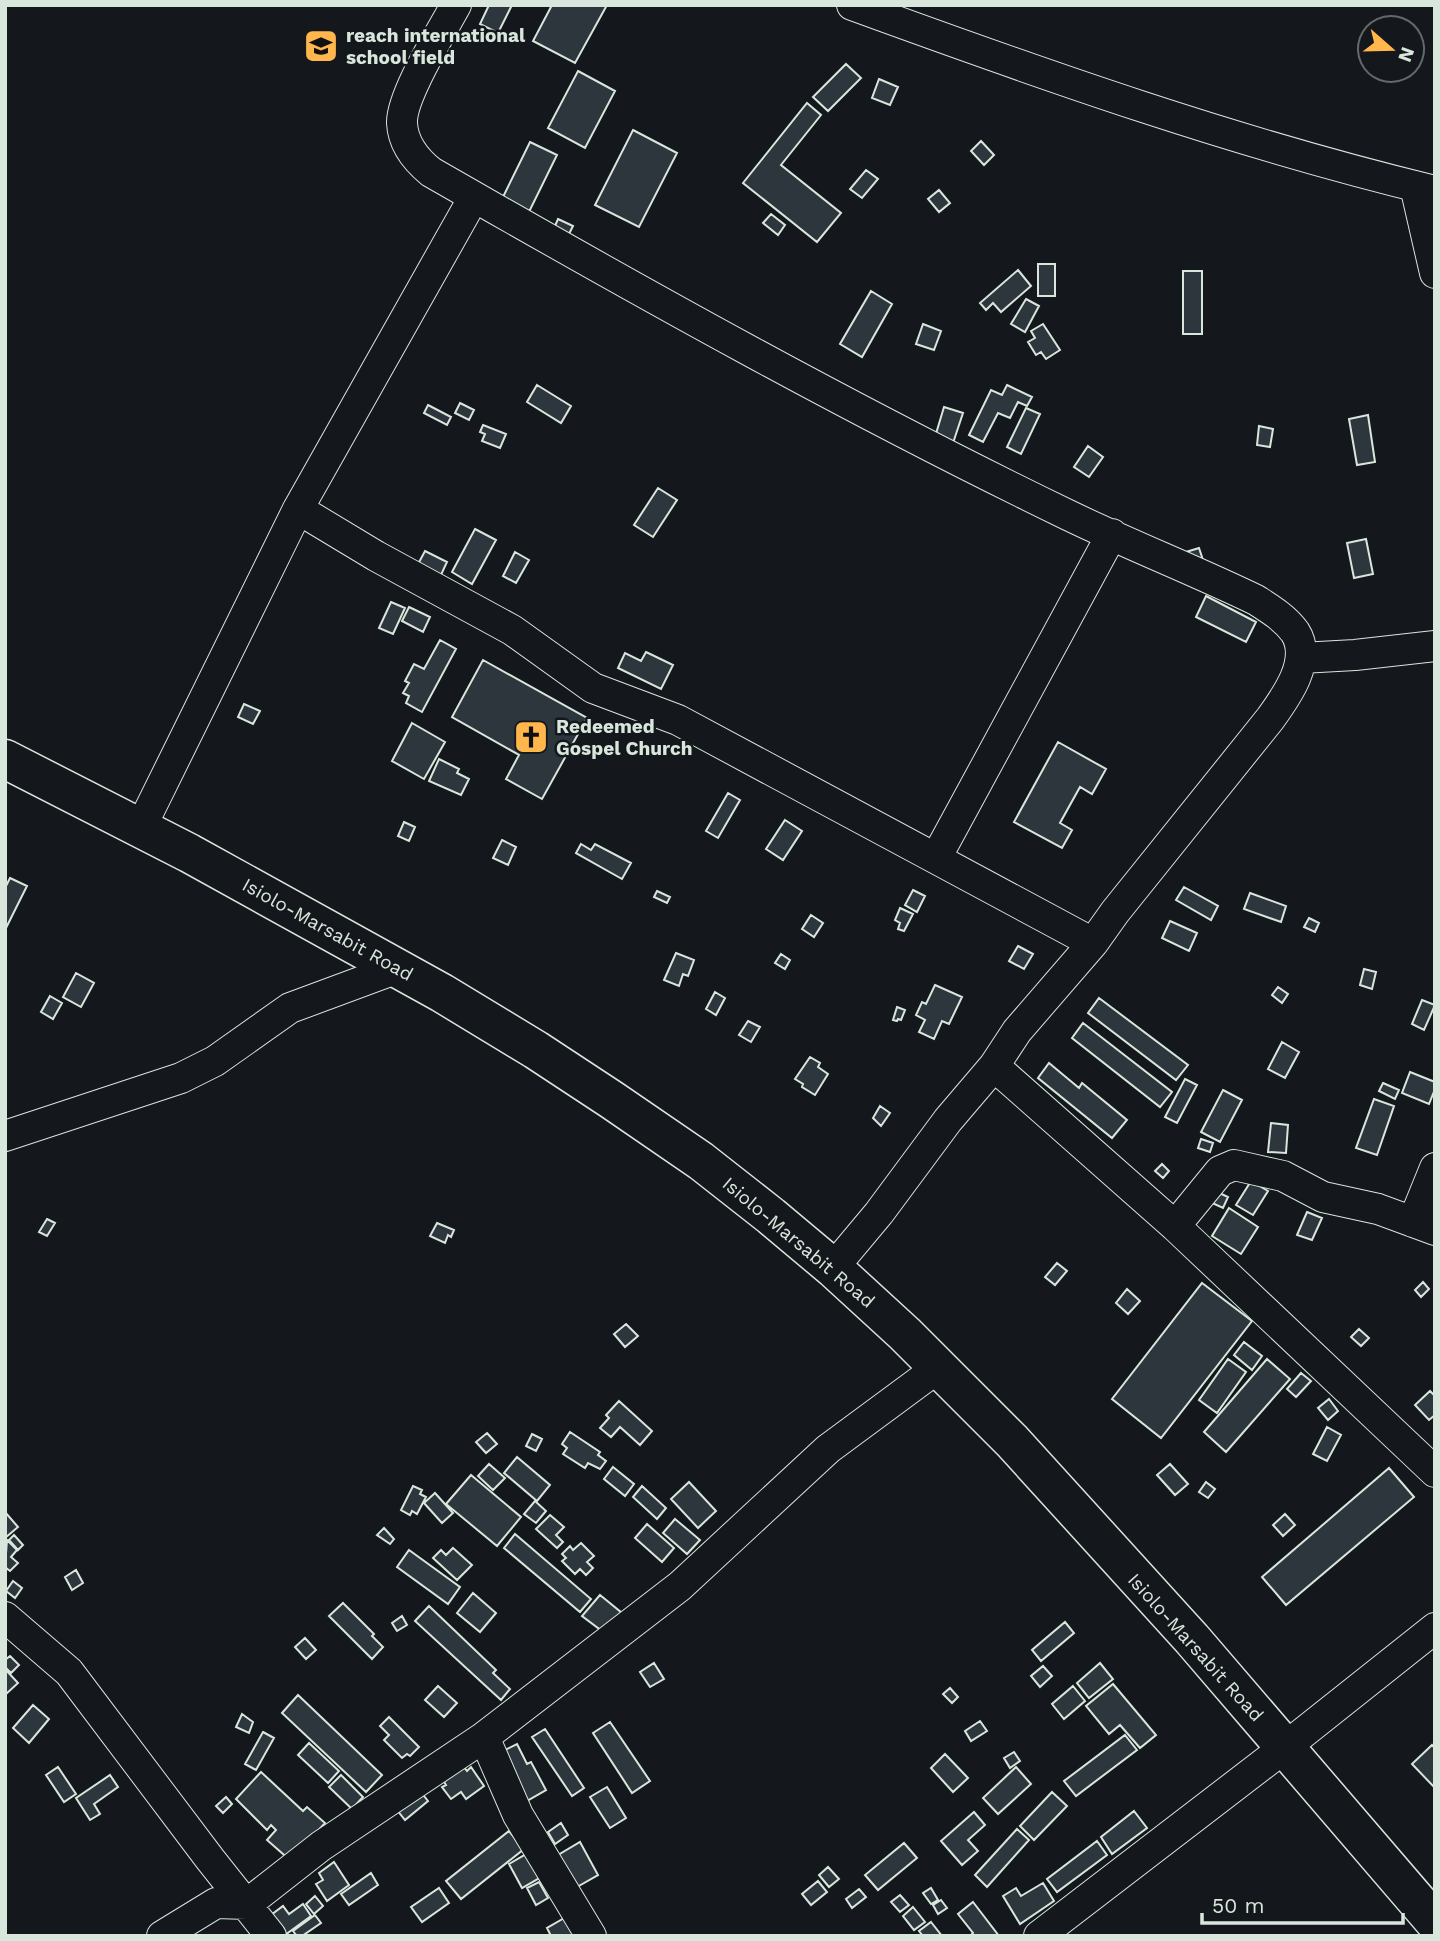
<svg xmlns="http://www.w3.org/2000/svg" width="1440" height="1941" font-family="'Work Sans',sans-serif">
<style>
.building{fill:#2c363c;stroke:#d8e6dc;stroke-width:2}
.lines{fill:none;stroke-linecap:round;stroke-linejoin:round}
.minor-casing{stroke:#d8e6dc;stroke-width:32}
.highway-casing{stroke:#d8e6dc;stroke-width:41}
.minor{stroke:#14181c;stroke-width:30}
.highway{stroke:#14181c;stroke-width:38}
.labels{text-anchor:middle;stroke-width:5;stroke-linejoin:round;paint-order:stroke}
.poi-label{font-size:19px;font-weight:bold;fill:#d8e6dc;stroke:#14181c;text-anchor:start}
.street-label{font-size:19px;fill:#d8e6dc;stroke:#14181c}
</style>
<rect width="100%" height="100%" fill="#14181c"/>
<path class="building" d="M 489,5 L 512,5 L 498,33 L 480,24 Z
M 552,5 L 607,5 L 575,63 L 533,41 Z
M 846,64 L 861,78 L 828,111 L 813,97 Z
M 578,71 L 615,91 L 585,148 L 548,128 Z
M 879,79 L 898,87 L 890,105 L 872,98 Z
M 807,103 L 821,115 L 781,165 L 841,213 L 817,242 L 743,183 Z
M 633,130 L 677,153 L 639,227 L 595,205 Z
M 981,141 L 994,155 L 984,165 L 971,151 Z
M 530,142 L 557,155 L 526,218 L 499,205 Z
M 866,170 L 878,179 L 862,198 L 850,189 Z
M 939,190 L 950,203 L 939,212 L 928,199 Z
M 771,214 L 785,225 L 778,235 L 763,223 Z
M 558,219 L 573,226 L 565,242 L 551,235 Z
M 1038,264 L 1055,264 L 1055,296 L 1038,296 Z
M 1018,270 L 1031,286 L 1001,312 L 993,303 L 986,310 L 980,303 Z
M 1183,271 L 1202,271 L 1202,334 L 1183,334 Z
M 871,291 L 892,304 L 862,357 L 840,344 Z
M 1026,299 L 1039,306 L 1025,332 L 1011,324 Z
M 923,324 L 941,331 L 934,350 L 916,344 Z
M 1043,324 L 1060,350 L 1046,359 L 1041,352 L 1036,355 L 1028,342 L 1035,338 L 1031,331 Z
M 537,385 L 571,406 L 561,423 L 527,402 Z
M 1007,385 L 1032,397 L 1027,406 L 1018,402 L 1010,418 L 998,413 L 983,442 L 969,435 L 991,390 L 1002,395 Z
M 460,403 L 474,410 L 469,420 L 455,413 Z
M 428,405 L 451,417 L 447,425 L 424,413 Z
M 944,407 L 963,413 L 953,443 L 935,437 Z
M 1026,408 L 1040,414 L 1021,454 L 1007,447 Z
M 1368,415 L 1375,462 L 1357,465 L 1349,419 Z
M 483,425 L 506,434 L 500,448 L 482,441 L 485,434 L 480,432 Z
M 1259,426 L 1273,429 L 1270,447 L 1257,445 Z
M 1088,446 L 1103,457 L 1089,477 L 1074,467 Z
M 658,488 L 677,500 L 653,537 L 634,525 Z
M 475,529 L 496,540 L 472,584 L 452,572 Z
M 1366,539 L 1373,574 L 1354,578 L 1347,543 Z
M 1199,548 L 1203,560 L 1190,564 L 1186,552 Z
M 425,551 L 447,562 L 440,577 L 417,566 Z
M 515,552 L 529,560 L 516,583 L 503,576 Z
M 1206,596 L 1256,622 L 1246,642 L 1196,617 Z
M 391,602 L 405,608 L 393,634 L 379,628 Z
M 409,607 L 430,617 L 423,632 L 402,621 Z
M 440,640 L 456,649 L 422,712 L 406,703 L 409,696 L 403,693 L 409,683 L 405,681 L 414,664 L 424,669 Z
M 646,652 L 673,665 L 661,689 L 618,668 L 625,653 L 641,661 Z
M 483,660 L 587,718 L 542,799 L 506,779 L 519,755 L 452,717 Z
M 244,704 L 260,711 L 253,724 L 238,717 Z
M 412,723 L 445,742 L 424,779 L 392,761 Z
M 1058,742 L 1106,769 L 1092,794 L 1080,787 L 1060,823 L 1072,830 L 1062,848 L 1014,822 Z
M 439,759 L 459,769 L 457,773 L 469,779 L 461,795 L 429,781 Z
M 728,793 L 740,800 L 718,838 L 706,831 Z
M 785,820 L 802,831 L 783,860 L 766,849 Z
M 404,822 L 415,827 L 409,841 L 398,836 Z
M 502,840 L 516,847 L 508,865 L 493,858 Z
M 581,844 L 591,850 L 595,844 L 631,863 L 622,879 L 576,853 Z
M 10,878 L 27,886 L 5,930 L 5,888 Z
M 1184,887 L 1218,906 L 1211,920 L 1176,900 Z
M 913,890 L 925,896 L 917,912 L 905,905 Z
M 657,891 L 670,897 L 667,903 L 654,897 Z
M 1250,893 L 1286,906 L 1281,922 L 1244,909 Z
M 900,908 L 913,914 L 904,931 L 898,929 L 900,923 L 895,920 Z
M 811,915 L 823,923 L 814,937 L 802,929 Z
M 1309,918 L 1319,923 L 1315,932 L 1304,927 Z
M 1170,921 L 1197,933 L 1189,951 L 1162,938 Z
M 1018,946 L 1033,954 L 1024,969 L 1009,961 Z
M 676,953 L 694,960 L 688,976 L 683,974 L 679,986 L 664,980 Z
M 781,954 L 790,960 L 785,969 L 775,963 Z
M 1364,969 L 1376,972 L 1372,989 L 1360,985 Z
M 76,973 L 94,983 L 81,1007 L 63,997 Z
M 935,985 L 962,997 L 949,1024 L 942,1021 L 934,1039 L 919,1032 L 925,1020 L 916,1015 L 922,1002 L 926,1004 Z
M 1278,987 L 1288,994 L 1282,1003 L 1272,995 Z
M 715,992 L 725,998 L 716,1015 L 706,1009 Z
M 50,996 L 62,1003 L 53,1019 L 41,1012 Z
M 1099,998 L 1188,1065 L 1176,1080 L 1088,1013 Z
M 1422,1000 L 1435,1005 L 1424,1030 L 1412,1024 Z
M 897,1007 L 905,1010 L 901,1020 L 898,1019 L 897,1021 L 893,1020 Z
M 748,1021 L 760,1027 L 751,1042 L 739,1035 Z
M 1083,1023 L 1172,1092 L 1160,1107 L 1072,1038 Z
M 1282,1042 L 1299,1052 L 1285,1078 L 1268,1069 Z
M 810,1057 L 820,1063 L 818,1067 L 828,1074 L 815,1095 L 802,1087 L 803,1084 L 795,1079 Z
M 1049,1063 L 1079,1088 L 1082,1083 L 1127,1120 L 1112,1138 L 1038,1078 Z
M 1410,1072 L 1435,1082 L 1435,1089 L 1429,1104 L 1402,1093 Z
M 1185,1079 L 1197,1085 L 1177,1123 L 1165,1117 Z
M 1383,1083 L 1399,1090 L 1395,1099 L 1379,1091 Z
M 1223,1090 L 1242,1100 L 1220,1142 L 1201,1132 Z
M 1374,1099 L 1394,1106 L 1377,1155 L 1356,1148 Z
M 880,1106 L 890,1113 L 881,1126 L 873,1118 Z
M 1271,1123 L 1288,1125 L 1286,1153 L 1268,1152 Z
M 1201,1139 L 1213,1143 L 1210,1152 L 1198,1148 Z
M 1162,1164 L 1169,1171 L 1163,1178 L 1155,1171 Z
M 1251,1181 L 1268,1191 L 1253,1215 L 1236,1205 Z
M 1215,1191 L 1228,1197 L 1223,1208 L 1210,1202 Z
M 1229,1208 L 1258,1227 L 1241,1254 L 1212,1236 Z
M 1307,1212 L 1322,1218 L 1312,1240 L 1297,1235 Z
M 47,1219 L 55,1223 L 47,1236 L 39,1232 Z
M 437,1223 L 454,1230 L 451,1237 L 448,1235 L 445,1243 L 430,1236 Z
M 1057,1263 L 1067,1271 L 1055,1285 L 1045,1277 Z
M 1423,1282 L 1429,1289 L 1421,1297 L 1415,1290 Z
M 1202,1283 L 1252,1321 L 1161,1438 L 1112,1399 Z
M 1127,1289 L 1140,1301 L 1128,1314 L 1116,1303 Z
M 626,1324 L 638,1336 L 625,1347 L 614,1334 Z
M 1359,1329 L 1369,1338 L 1361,1346 L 1351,1337 Z
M 1244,1342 L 1262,1356 L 1252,1370 L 1234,1355 Z
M 1228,1359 L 1246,1372 L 1217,1413 L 1199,1400 Z
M 1267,1359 L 1290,1379 L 1226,1452 L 1204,1432 Z
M 1301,1373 L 1311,1381 L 1296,1397 L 1287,1389 Z
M 1430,1391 L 1435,1396 L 1435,1415 L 1429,1420 L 1415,1405 Z
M 1329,1399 L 1338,1411 L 1328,1420 L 1318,1408 Z
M 619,1401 L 652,1431 L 640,1445 L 620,1427 L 611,1437 L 600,1428 L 609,1418 L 606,1415 Z
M 1327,1427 L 1341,1435 L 1327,1461 L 1313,1454 Z
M 570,1432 L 600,1452 L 598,1455 L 606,1461 L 600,1469 L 588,1463 L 585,1468 L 563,1454 L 567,1448 L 562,1444 Z
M 487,1433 L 497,1444 L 486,1453 L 476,1442 Z
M 532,1434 L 542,1439 L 536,1451 L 526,1446 Z
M 517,1457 L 550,1485 L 537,1501 L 504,1473 Z
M 489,1464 L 505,1478 L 493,1490 L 478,1476 Z
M 1170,1464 L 1188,1484 L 1175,1495 L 1157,1475 Z
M 613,1467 L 634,1484 L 625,1496 L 604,1479 Z
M 1389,1468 L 1414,1497 L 1286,1605 L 1262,1577 Z
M 471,1475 L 521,1517 L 497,1546 L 446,1504 Z
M 689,1482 L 716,1511 L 698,1528 L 671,1499 Z
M 1206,1482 L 1215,1489 L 1208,1498 L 1199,1492 Z
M 413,1486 L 422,1490 L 420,1494 L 426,1497 L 417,1514 L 412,1511 L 410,1515 L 401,1510 Z
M 642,1486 L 666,1508 L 657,1519 L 633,1497 Z
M 435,1493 L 453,1513 L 442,1523 L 424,1503 Z
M 535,1501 L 546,1511 L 536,1523 L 524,1514 Z
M 5,1512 L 18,1527 L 5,1538 Z
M 1285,1514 L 1295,1525 L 1283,1536 L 1273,1525 Z
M 550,1515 L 564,1527 L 556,1535 L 563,1542 L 557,1548 L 536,1529 Z
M 675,1519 L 700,1540 L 687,1554 L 663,1533 Z
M 647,1524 L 674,1548 L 662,1562 L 635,1538 Z
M 384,1528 L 394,1539 L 390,1544 L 377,1535 Z
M 515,1534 L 591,1599 L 580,1612 L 504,1548 Z
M 14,1535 L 23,1545 L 18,1550 L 9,1540 Z
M 7,1540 L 17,1550 L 11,1557 L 18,1563 L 10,1571 L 5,1567 Z
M 581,1543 L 594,1556 L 587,1562 L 593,1568 L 586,1575 L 580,1569 L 575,1574 L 562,1561 L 566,1558 L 562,1554 L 570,1546 L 573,1550 Z
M 453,1548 L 472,1565 L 457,1580 L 433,1558 L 441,1550 L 446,1555 Z
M 409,1550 L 460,1587 L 448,1604 L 397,1567 Z
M 76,1570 L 83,1583 L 72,1590 L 65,1577 Z
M 13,1581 L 22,1588 L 15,1598 L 6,1591 Z
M 473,1593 L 496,1613 L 480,1632 L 457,1613 Z
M 600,1595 L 622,1613 L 606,1634 L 582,1616 Z
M 343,1603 L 374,1634 L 372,1636 L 383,1647 L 372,1659 L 329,1616 Z
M 429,1606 L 496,1670 L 493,1673 L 510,1689 L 501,1700 L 415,1621 Z
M 402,1616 L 407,1625 L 397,1631 L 392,1623 Z
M 1065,1622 L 1074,1633 L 1041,1661 L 1032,1650 Z
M 305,1638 L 316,1650 L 306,1659 L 295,1647 Z
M 10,1656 L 19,1665 L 11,1673 L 5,1667 L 5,1660 Z
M 654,1663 L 664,1679 L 650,1687 L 640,1672 Z
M 1100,1663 L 1113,1679 L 1089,1698 L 1077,1683 Z
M 1043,1666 L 1052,1676 L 1040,1687 L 1031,1676 Z
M 5,1669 L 18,1683 L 5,1695 Z
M 1113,1684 L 1156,1735 L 1140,1748 L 1120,1725 L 1109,1734 L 1086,1706 Z
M 438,1686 L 457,1703 L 444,1717 L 425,1700 Z
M 1073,1686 L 1085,1701 L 1064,1719 L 1052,1704 Z
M 950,1688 L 958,1697 L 952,1703 L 943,1694 Z
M 298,1695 L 382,1775 L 366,1792 L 282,1713 Z
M 33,1705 L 49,1719 L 29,1743 L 13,1728 Z
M 242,1714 L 253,1722 L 249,1733 L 236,1727 Z
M 389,1717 L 419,1747 L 410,1756 L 407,1754 L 402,1758 L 384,1740 L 389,1735 L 380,1726 Z
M 980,1721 L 987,1731 L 971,1741 L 965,1731 Z
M 610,1722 L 650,1781 L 632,1793 L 593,1733 Z
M 545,1729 L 584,1788 L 572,1796 L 532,1737 Z
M 263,1732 L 274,1738 L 256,1770 L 245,1764 Z
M 1125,1735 L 1137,1750 L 1076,1796 L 1064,1781 Z
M 309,1743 L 339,1771 L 328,1783 L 298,1755 Z
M 517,1744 L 527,1764 L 531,1762 L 546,1790 L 525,1802 L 503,1751 Z
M 1432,1745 L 1435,1748 L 1435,1788 L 1412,1764 Z
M 1014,1752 L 1020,1761 L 1010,1768 L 1004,1758 Z
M 945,1754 L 968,1778 L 953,1792 L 931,1768 Z
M 460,1762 L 467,1771 L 471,1767 L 484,1786 L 466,1799 L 461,1792 L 451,1799 L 442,1787 L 446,1785 L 441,1777 Z
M 58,1767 L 76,1794 L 64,1802 L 46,1775 Z
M 1016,1767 L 1031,1784 L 998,1814 L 983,1798 Z
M 261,1772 L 303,1811 L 307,1807 L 325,1823 L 291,1861 L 267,1840 L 276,1830 L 271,1825 L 267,1830 L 236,1799 Z
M 110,1775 L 118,1787 L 94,1804 L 100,1814 L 90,1820 L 76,1798 Z
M 341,1775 L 363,1797 L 352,1809 L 329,1787 Z
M 607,1787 L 626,1818 L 610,1828 L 590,1797 Z
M 420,1791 L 428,1801 L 405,1820 L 397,1810 Z
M 1052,1792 L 1067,1806 L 1034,1840 L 1020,1826 Z
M 226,1797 L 232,1804 L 223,1813 L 216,1806 Z
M 1134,1811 L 1147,1828 L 1112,1854 L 1101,1837 Z
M 974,1812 L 985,1825 L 968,1840 L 978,1851 L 962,1865 L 941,1841 Z
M 561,1823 L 568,1835 L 555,1844 L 548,1832 Z
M 1017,1829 L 1029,1840 L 987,1887 L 975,1875 Z
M 509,1831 L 524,1849 L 461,1899 L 446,1881 Z
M 1097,1841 L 1107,1855 L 1057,1892 L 1047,1879 Z
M 580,1842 L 598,1875 L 577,1887 L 558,1855 Z
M 904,1843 L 917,1858 L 878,1890 L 865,1875 Z
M 528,1853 L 541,1877 L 522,1888 L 509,1864 Z
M 334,1862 L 349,1885 L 327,1901 L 316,1884 L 323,1880 L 319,1873 Z
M 828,1867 L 839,1879 L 829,1887 L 819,1875 Z
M 371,1873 L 378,1885 L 349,1905 L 341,1894 Z
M 818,1881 L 827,1892 L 811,1905 L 802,1894 Z
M 539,1882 L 548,1898 L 536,1905 L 527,1888 Z
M 1043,1883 L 1054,1901 L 1020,1924 L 1003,1896 L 1016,1888 L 1021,1896 Z
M 439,1888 L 449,1903 L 422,1922 L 411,1907 Z
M 931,1888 L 938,1900 L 931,1904 L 923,1893 Z
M 859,1889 L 866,1897 L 852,1908 L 846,1899 Z
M 900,1895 L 909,1905 L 900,1912 L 891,1902 Z
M 315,1896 L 323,1906 L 314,1914 L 306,1904 Z
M 941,1900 L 947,1908 L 938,1914 L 933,1905 Z
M 973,1902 L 999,1936 L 970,1936 L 973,1933 L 958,1914 Z
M 303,1904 L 311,1916 L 285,1935 L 271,1915 L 283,1906 L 289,1914 Z
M 913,1907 L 925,1922 L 914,1930 L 903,1916 Z
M 315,1915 L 321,1923 L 302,1936 L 297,1936 L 293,1931 Z
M 566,1917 L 577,1936 L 551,1936 L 547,1928 Z
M 931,1922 L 942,1936 L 923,1936 L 919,1931 Z"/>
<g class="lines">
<g class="minor-casing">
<path id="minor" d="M 456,5 C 442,31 401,96 402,123 C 403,144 415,159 431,172 C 640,292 851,410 1068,515 C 1130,545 1194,570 1256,600 C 1270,609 1285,618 1295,632 C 1313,660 1286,697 1270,719 L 1115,912 L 1093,943 L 1017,1031 L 994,1066 L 948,1120 L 879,1213 L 833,1268
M 852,5 C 1044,75 1236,143 1435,191
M 1415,186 L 1435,273
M 298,509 L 376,556 L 512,630 L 593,688 L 678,720 L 1093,943
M 1301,658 L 1355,655 L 1435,646
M 140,829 L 298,509 L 474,197
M 936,858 L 1112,534
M 994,1066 L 1175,1226 L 1435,1472
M 5,1136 L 181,1078 L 215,1061 L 290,1008 L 398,968
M 1413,1222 L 1435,1168
M 1175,1226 L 1220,1171 L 1234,1165 L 1283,1176 L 1323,1197 L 1378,1209 L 1435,1230
M 5,1617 L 69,1672 L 210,1859 L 271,1936
M 484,1737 L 518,1815 L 591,1936
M 162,1936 L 216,1903 L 247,1904 L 321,1846 L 484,1737 L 680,1586 L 828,1449 L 939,1367
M 1039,1936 L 1284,1748 L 1435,1628"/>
</g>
<g class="highway-casing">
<path id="highway" d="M 5,759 L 189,853 L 442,993 L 536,1050 L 612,1100 L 701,1161 L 771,1216 L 833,1268 L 905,1334 L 1012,1441 L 1192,1639 L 1435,1922"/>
</g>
<use href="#minor" class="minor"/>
<use href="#highway" class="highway"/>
</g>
<defs>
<g id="school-square" transform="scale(1.75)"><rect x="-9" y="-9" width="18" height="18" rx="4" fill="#ffb74d" stroke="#14181c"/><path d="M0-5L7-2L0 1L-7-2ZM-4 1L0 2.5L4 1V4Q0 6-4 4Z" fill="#111"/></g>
<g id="church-square" transform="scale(1.75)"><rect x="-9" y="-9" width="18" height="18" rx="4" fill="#ffb74d" stroke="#14181c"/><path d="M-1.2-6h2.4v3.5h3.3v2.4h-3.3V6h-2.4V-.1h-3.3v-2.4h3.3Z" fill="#111"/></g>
</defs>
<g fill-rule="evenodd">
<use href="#school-square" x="321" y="46"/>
<use href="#church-square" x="531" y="737"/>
</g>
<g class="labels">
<g class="poi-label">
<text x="346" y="42">reach international<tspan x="346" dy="22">school field</tspan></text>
<text x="556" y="733">Redeemed<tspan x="556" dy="22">Gospel Church</tspan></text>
</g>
<g class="street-label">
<text transform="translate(328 929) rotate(29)" y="7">Isiolo-Marsabit Road</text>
<text transform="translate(799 1242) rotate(40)" y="7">Isiolo-Marsabit Road</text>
<text transform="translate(1196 1647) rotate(48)" y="7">Isiolo-Marsabit Road</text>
</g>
</g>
<rect width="1440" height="1941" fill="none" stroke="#d8e6dc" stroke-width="14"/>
<g transform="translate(1391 49) rotate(110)"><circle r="33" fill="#14181c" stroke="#626a69" stroke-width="2"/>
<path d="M0-5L12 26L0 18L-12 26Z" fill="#ffb74d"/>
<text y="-10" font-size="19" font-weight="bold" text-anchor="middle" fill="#d8e6dc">N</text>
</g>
<path d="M1202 1913v10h201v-10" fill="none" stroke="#d8e6dc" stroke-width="3.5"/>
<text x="1212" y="1913" font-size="21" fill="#d8e6dc" stroke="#14181c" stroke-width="5" paint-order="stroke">50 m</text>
</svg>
